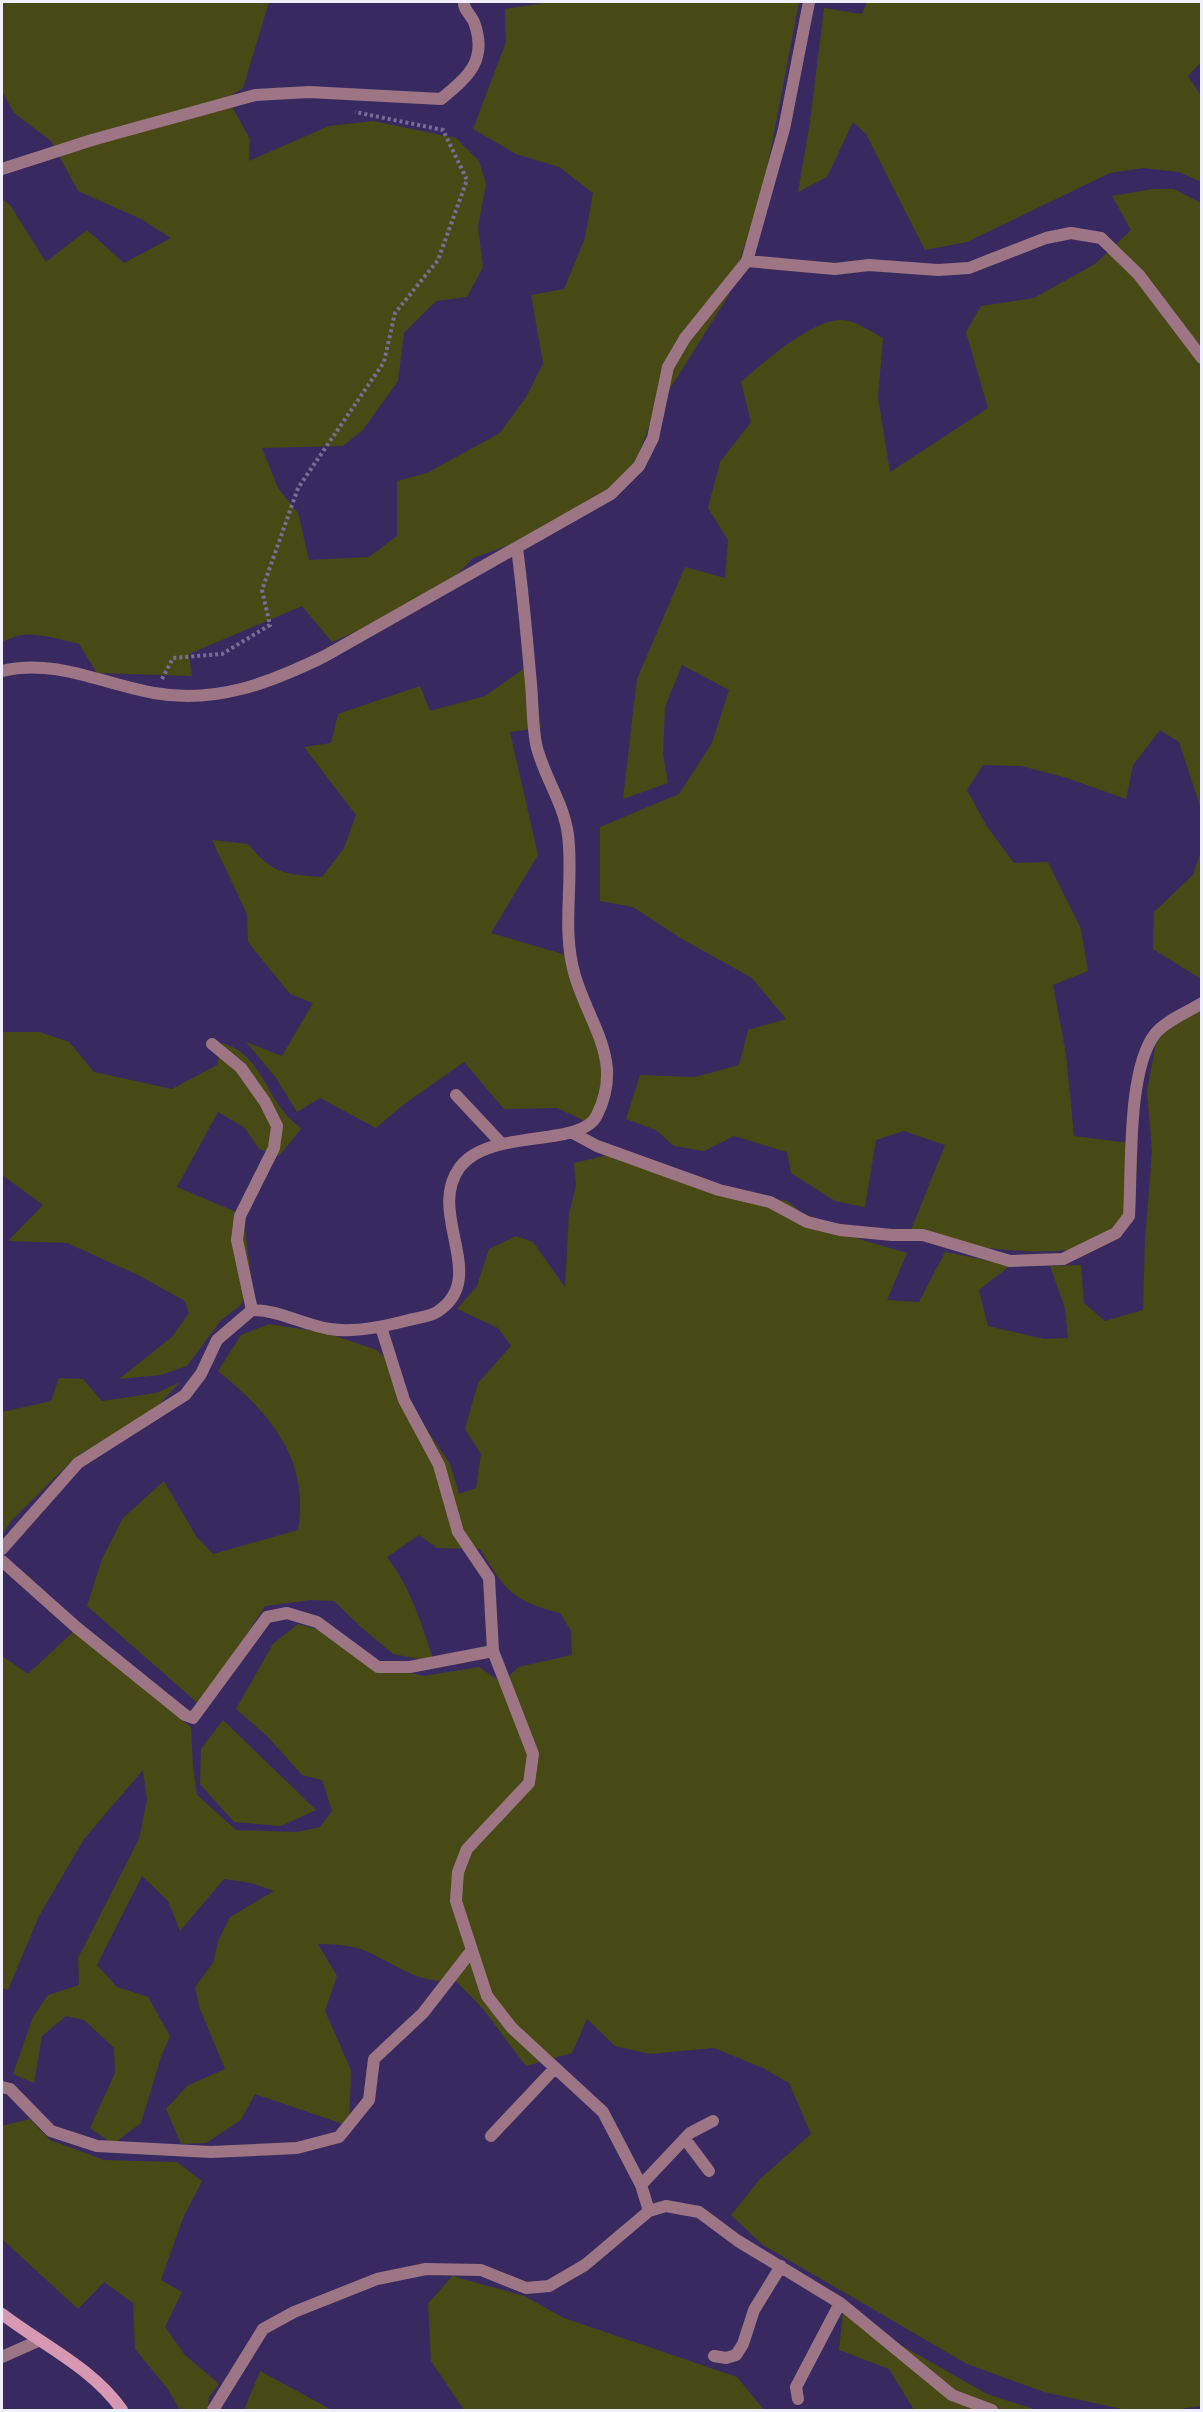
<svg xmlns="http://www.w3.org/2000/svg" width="1203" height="2412" font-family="'Golos Text',sans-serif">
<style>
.green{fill:#474a15}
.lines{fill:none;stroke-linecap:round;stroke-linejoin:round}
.path{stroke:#776d95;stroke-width:4;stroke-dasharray:3 3;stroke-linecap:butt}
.minor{stroke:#9d7585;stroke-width:12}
.tertiary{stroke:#9d7585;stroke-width:12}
.secondary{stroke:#d798b3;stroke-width:12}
</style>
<rect width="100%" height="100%" fill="#382a60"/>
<path class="green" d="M 2,2 L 269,2 L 243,88 L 227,98 L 250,139 L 249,161 L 329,126 L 373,121 L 456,138 L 479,161 L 486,184 L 478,227 L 483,267 L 467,297 L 436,301 L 404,333 L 398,381 L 363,430 L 343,446 L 262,448 L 278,488 L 298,513 L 309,560 L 369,557 L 397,536 L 397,481 L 427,473 L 500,433 L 527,396 L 543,363 L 531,295 L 564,289 L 585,238 L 593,193 L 559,167 L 516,154 L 473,129 L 506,42 L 505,9 L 551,2 L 799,2 L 765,180 L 729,295 L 654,414 L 632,471 L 604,502 L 546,532 L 473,558 L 437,596 L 332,642 L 302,606 L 189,654 L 192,676 L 97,673 L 79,644 C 55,638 23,627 2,643 L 2,199 L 10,205 L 46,262 L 87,230 L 124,263 L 171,238 L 141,219 L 78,191 L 51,141 L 14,113 L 2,91 Z
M 867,2 L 1201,2 L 1201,62 L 1188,76 L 1201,96 L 1201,182 L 1179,172 L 1143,168 L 1110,173 L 967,242 L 925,250 L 866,134 L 853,122 L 827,177 L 798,192 L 810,122 L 824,8 L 862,14 Z
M 1153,189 L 1174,189 L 1201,203 L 1201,809 L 1179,742 L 1160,730 L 1133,765 L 1126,799 L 1064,777 L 1021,766 L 983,765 L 967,790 L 986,825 L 1014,863 L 1048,862 L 1081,929 L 1088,971 L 1053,985 L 1066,1054 L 1074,1136 L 1138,1144 C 1136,1170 1138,1208 1120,1229 C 1083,1270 958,1244 909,1235 L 945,1145 L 904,1131 L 876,1140 L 865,1207 L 835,1201 L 791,1173 L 787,1152 L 734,1136 L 704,1151 L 674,1146 L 656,1130 L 626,1119 L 640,1075 L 695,1077 L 739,1065 L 748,1030 L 786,1019 L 752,978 L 682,939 L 633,907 L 600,901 L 600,827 L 679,794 L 712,743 L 729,690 L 682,665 L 665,707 L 663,754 L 668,783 L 623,799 L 637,679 L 685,567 L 725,578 L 728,540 L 708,508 L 720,462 L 751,422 L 741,382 C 763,363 819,312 849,321 C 860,324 872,332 883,338 L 878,397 L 890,472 L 988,408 L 966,332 L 981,306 L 1034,298 L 1095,264 L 1131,230 L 1112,196 Z
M 532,663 L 541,728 L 510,732 L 538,855 L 491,933 L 573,957 L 614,1070 L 609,1098 L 585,1121 L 557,1108 L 504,1109 L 464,1062 L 403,1105 L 376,1128 L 320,1098 L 297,1112 L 276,1078 L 246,1042 L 282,1056 L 313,1003 L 290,994 L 248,942 L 247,914 L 212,840 L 248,844 C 273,874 284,874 322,877 L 344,848 L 356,815 L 304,747 L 331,743 L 338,714 L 420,686 L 430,711 L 485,696 Z
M 1201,851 L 1202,979 L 1201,979 L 1153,949 L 1154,912 L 1193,875 Z
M 1201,1003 L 1201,2406 L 1173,2410 L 1126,2410 L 1044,2392 L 967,2364 L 763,2245 L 731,2215 L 759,2180 L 811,2134 L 789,2083 L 763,2068 L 714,2048 L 650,2054 L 615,2046 L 587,2019 L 572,2053 L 526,2066 L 484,2010 L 454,1979 C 422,1988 390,1960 361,1949 C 349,1945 331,1944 318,1944 L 337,1976 L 325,2011 L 351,2070 L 349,2126 L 255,2094 L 241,2120 L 206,2143 L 181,2144 L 166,2109 L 187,2086 L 225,2069 L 200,2009 L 195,1987 L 213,1963 L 219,1939 L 230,1917 L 274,1891 L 251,1883 L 224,1879 L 180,1931 L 168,1901 L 142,1876 L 97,1965 L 117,1987 L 148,1997 L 170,2036 L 161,2057 L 141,2123 L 113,2144 L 90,2128 L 115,2073 L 114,2048 L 84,2020 L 66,2016 L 42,2036 L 34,2083 L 13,2074 L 33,2017 L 48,1995 L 79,1985 L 78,1958 L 139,1839 L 147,1800 L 143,1770 L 84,1839 L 39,1916 L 8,1990 L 2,1988 L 2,1656 L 28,1674 L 74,1631 L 191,1727 L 193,1767 L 197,1795 L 236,1830 L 297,1832 L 320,1827 L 332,1811 L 322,1780 L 302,1775 L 267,1736 L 236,1709 L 273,1644 L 298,1624 L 330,1633 L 379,1666 L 424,1676 L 479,1667 L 502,1683 L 518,1667 L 572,1655 L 571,1631 L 560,1613 C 512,1601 505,1590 480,1549 L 437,1548 L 419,1535 L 387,1557 C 411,1588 422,1625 434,1662 L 393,1654 L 362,1628 L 334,1601 L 311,1600 L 265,1606 L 201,1706 L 87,1606 L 102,1559 L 123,1518 L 164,1481 L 196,1536 L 213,1554 L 298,1530 C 310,1459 270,1413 218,1371 L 241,1335 L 269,1324 L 326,1333 L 377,1350 L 391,1364 L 419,1418 L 450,1464 L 459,1494 L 476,1488 L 481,1454 L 465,1429 L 478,1383 L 511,1346 L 498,1328 L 457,1309 L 477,1286 L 489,1249 L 516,1236 L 533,1242 L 565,1287 L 569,1214 L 576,1186 L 574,1163 L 621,1152 L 746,1195 L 787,1201 L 803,1213 L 862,1240 L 907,1253 L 887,1300 L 919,1302 L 945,1252 L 1011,1265 L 979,1290 L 988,1326 L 1044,1339 L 1068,1338 L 1065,1308 L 1050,1266 L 1081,1265 L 1084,1303 L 1105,1321 L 1143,1310 L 1145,1240 L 1152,1151 L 1147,1091 L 1156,1043 L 1173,1021 Z
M 2,1032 L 40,1032 L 69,1042 L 94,1072 L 172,1089 L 217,1065 L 222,1043 C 257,1053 264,1087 284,1112 C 288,1118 296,1123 301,1129 L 279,1156 L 259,1149 L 245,1128 L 218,1112 L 177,1187 L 243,1215 L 251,1275 L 241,1305 L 221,1320 L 187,1366 L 161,1375 L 119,1379 L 172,1337 L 189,1313 L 185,1301 L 138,1275 L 67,1243 L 8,1241 L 43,1205 L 2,1175 Z
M 59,1378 L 83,1379 L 102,1401 L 156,1393 L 180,1382 L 148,1417 L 78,1455 L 12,1520 L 2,1535 L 2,1412 L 51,1401 Z
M 223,1720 L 316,1810 L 281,1826 L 234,1822 L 200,1784 L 201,1749 Z
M 30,2119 L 50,2140 L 104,2160 L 177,2162 L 202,2181 L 183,2218 L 161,2280 L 182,2292 L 165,2327 L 185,2355 L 219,2384 L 209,2397 L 208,2410 L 180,2410 L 167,2388 L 135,2349 L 133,2303 L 104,2282 L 78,2309 L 2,2239 L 2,2126 Z
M 452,2276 L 524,2296 L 564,2318 L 737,2377 L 764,2410 L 464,2410 L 431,2361 L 428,2304 Z
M 843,2312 L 987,2394 L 1037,2410 L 914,2410 L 889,2369 L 839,2350 Z
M 260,2371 L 332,2410 L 244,2410 Z"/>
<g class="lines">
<path class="path" d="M 162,679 L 173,658 L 222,654 L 270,625 L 262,590 L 298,488 L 384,362 L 395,313 L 438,260 L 467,180 L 443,130 L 355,112"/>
<path class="minor" d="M 809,2 L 784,129 L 747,261 L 835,269 L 869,265 L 938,270 L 969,268 L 1046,238 L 1071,233 L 1101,238 L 1139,275 L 1202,358
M 2,169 L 92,140 L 255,95 L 309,92 L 441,99 C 469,76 488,60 474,22 C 471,15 463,9 464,2
M 212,1044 L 241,1068 L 265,1102 L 277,1126 L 274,1148 L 240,1216 L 237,1240 L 252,1310
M 456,1095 L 501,1143
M 573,1133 L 597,1146 L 719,1190 L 770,1202 L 807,1222 L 840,1230 L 892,1235 L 923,1235 L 1010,1261 L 1063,1259 L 1116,1233 L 1129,1216 C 1132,1169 1127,1070 1155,1034 C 1165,1021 1188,1012 1202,1003
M 381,1327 L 404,1400 L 439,1465 L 458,1532 L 489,1578 L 493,1651 L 533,1754 L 529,1783 L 467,1849 L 458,1872 L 456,1901 L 487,1996 L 512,2028 L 603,2112 L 641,2185 L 649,2211
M 2,1549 L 78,1463 L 185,1395 L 201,1374 L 217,1340 L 252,1310 C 280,1310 303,1325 330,1329 C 354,1333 382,1327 405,1321 C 415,1318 429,1317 437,1312 C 491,1277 425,1214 460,1167 C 490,1127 581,1149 597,1115 C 624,1061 590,1026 575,976 C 561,929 574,882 568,835 C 564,804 545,778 537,748 C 532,728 533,704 531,684 C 527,638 523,593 517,548
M 2,1561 L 76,1627 L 185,1715 L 193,1718 L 267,1617 L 287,1613 L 317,1622 L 378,1667 L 410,1667 L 493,1651
M 2,2087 L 10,2089 L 51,2131 L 97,2146 L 211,2152 L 297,2148 L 339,2137 L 369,2100 L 374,2059 L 423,2013 L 472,1950
M 491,2136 L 555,2068
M 685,2139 L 709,2171
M 641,2185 L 690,2133 L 713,2121
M 714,2356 L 726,2358 L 736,2355 L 743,2344 L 754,2310 L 781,2266
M 2,2357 L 38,2341
M 798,2399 L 796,2387 L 840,2303
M 213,2410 L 263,2329 L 294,2312 L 377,2279 L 426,2269 L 481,2270 L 526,2288 L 549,2286 L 585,2265 L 649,2211 L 666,2206 L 699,2212 L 738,2241 L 840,2303 L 952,2395 L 992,2410"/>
<path class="tertiary" d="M 2,671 C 55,658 102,684 154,693 C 216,704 270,683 325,656 L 611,494 L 639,466 L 653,438 L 668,367 L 685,338 L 747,261"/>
<path class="secondary" d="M 2,2314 C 41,2344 93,2368 122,2410"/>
</g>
<rect width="1203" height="2412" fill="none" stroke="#f1effd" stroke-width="6"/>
</svg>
